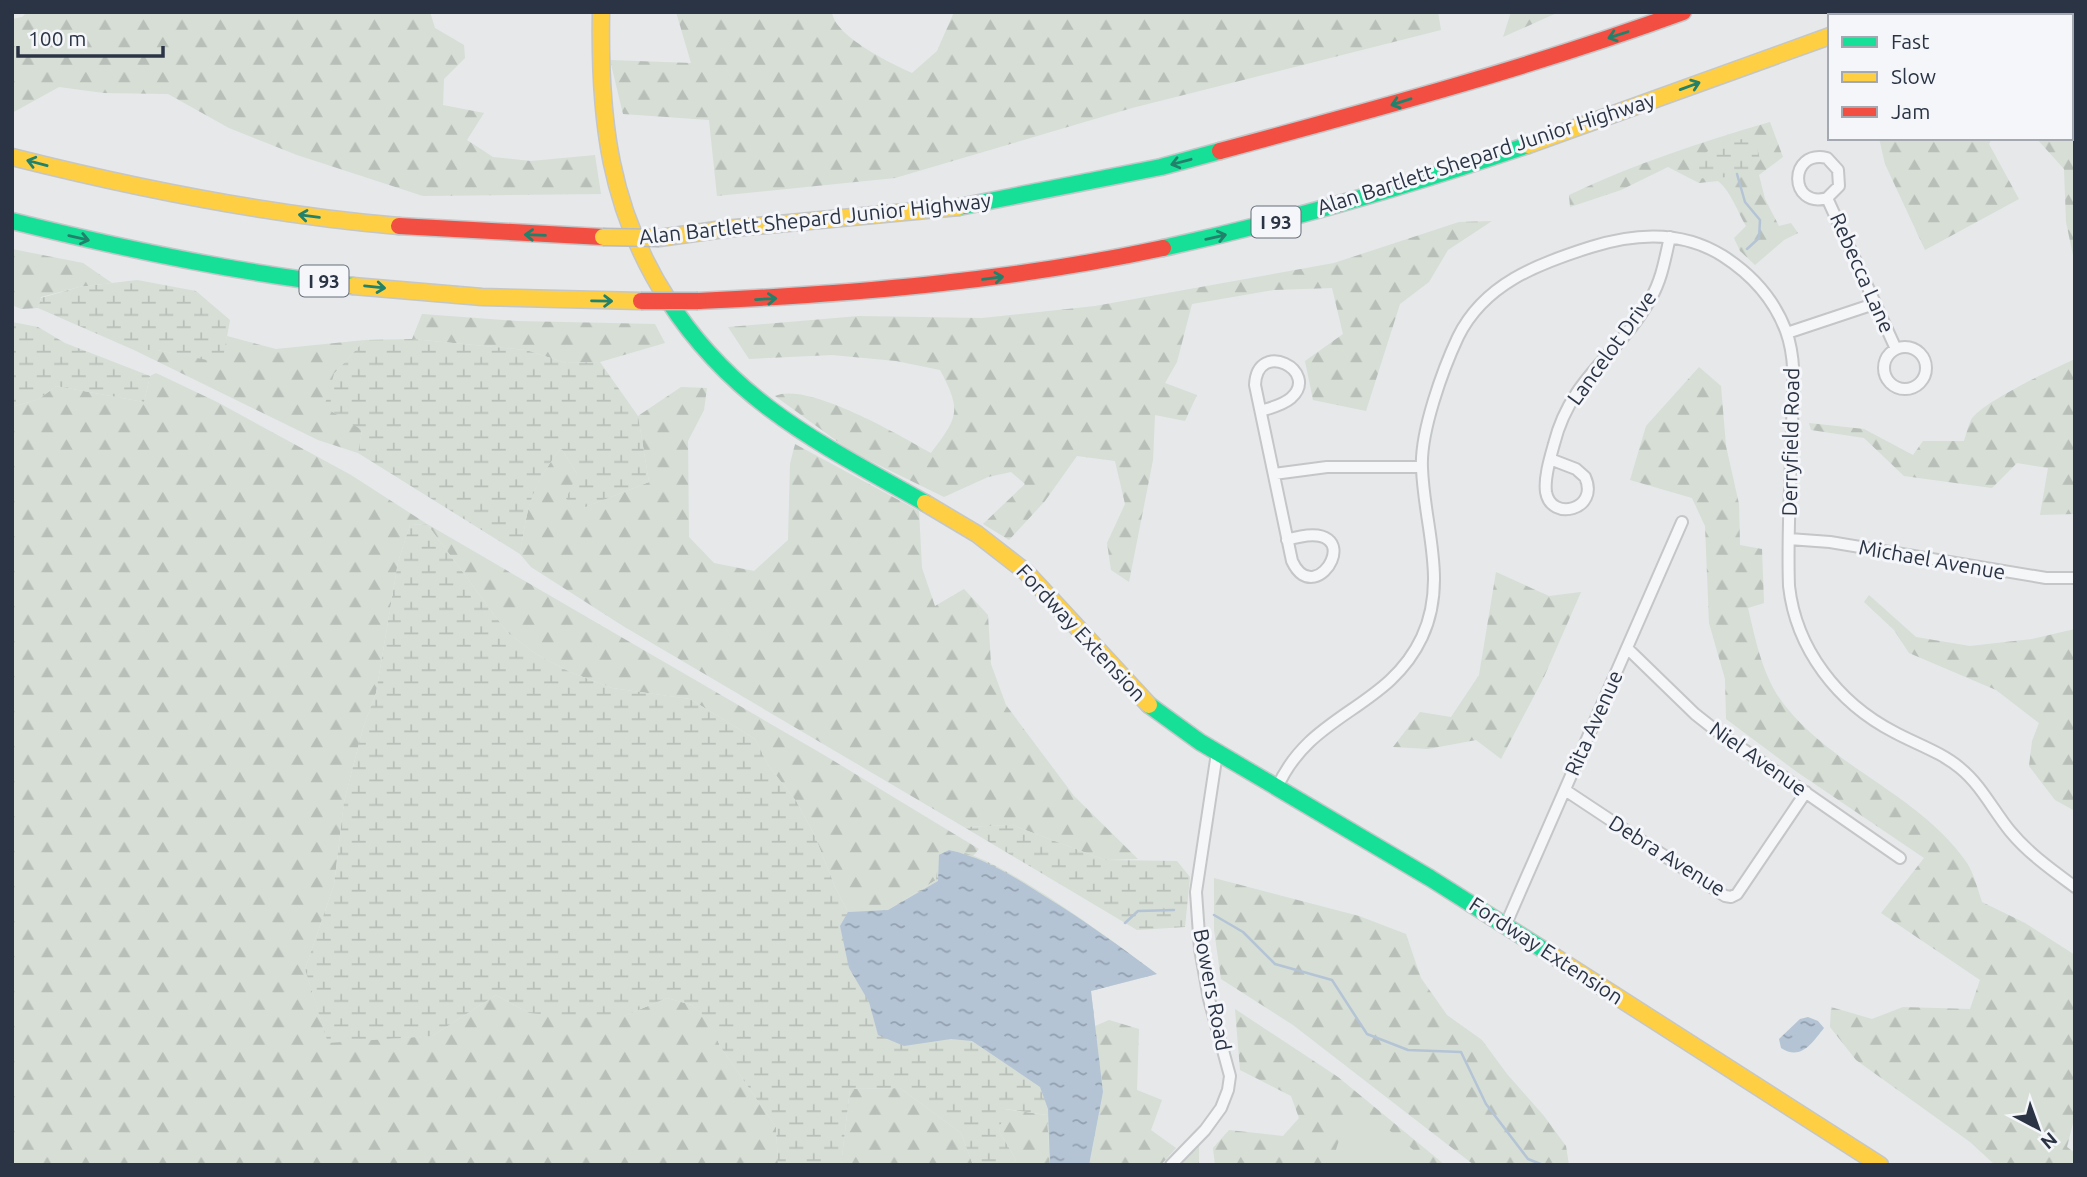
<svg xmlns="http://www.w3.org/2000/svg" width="2087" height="1177" font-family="Ubuntu,sans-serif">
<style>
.forest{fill:url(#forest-firs)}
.wetland{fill:url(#wetland-marsh)}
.green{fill:#d6ded6}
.water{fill:url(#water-ripples)}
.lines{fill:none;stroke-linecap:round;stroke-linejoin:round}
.stream{stroke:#b4c4d5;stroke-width:2.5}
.street-casing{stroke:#c4c6c8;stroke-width:14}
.fast-casing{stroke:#c4c6c8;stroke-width:19}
.slow-casing{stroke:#c4c6c8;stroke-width:19}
.jam-casing{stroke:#c4c6c8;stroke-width:19}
.street{stroke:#f5f6f7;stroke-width:10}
.fast{stroke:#16e098;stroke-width:16}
.slow{stroke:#ffcf43;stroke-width:16}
.jam{stroke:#f24e42;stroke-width:16}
.slow-bridge-casing{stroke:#b8bbbf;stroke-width:19;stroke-linecap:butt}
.jam-bridge-casing{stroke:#b8bbbf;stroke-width:19;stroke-linecap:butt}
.slow-bridge{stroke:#ffcf43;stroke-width:16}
.jam-bridge{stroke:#f24e42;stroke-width:16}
.oneway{stroke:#22816a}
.labels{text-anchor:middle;stroke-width:6;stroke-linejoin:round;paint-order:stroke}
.shield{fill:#f4f6f9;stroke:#676e7b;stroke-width:2}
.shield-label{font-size:19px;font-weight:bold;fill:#2b3445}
.street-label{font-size:21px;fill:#2b3445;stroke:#f4f6f9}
</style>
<defs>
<pattern id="forest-firs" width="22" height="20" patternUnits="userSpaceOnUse" patternTransform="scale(1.75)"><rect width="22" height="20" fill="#d6ded6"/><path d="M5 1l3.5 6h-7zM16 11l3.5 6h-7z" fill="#b8bfb9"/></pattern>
<pattern id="wetland-marsh" width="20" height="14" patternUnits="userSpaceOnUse" patternTransform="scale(1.75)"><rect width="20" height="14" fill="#d6ded6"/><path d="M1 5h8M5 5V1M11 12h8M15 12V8" fill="none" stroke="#b8bfb9"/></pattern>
<pattern id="water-ripples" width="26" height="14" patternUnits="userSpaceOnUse" patternTransform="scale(1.75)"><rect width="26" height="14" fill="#b4c4d5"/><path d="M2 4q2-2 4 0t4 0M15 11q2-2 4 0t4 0" fill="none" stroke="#93a0af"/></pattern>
</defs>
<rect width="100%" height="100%" fill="#e6e8ea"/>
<path class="forest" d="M 27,12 L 430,12 L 435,28 L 464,45 L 465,58 L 444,79 L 443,105 L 484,113 L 467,140 L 493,157 L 531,161 L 595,155 L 601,194 L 423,196 L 297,155 L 229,128 L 168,94 L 104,93 L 59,87 L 12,113 L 12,19 L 22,17 Z
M 676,12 L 832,12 C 834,36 892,64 912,73 L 937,51 L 954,12 L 1438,12 L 1441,30 L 1132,108 L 895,178 L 717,196 L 709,120 L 623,114 L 610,60 L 691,63 Z
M 1511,12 L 1559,12 L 1503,37 Z
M 2071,101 L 2075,111 L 2075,265 L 2066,222 L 2064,169 L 2036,138 L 2071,138 Z
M 1770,122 L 1783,157 L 1759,175 L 1765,199 L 1779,226 L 1791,223 L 1798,233 L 1784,240 L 1755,265 L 1740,251 L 1734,238 L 1746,226 C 1737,211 1731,191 1718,181 L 1699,183 L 1668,167 L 1621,190 L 1570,207 L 1569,195 C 1634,164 1701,142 1770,122 Z
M 1879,138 L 1992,138 L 1989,144 L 2019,199 L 1925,250 L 1885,164 Z
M 1492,221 L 1448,250 L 1429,282 L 1400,304 L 1366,411 L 1313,400 L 1305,361 L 1343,334 L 1332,288 L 1274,290 L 1192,304 L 1177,362 L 1165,383 L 1197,395 L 1185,421 L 1155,415 L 1153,460 L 1129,582 L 1111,570 L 1107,543 L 1125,504 L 1115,461 L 1077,456 L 1045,501 L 1009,540 L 983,524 L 1025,484 L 1011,472 L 988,477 L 944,497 L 852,452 L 775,396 C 807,381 901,436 931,453 C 958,417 962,411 940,370 L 896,361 L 832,355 L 749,359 L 728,327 L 859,316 L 982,318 L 1095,306 L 1334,263 L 1459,222 Z
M 12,249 L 83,263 L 112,283 L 79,287 L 41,297 L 38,308 L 21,309 L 12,305 Z
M 422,314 L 517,321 L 655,324 L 665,343 L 600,362 L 566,363 L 526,350 L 412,339 Z
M 227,336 L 276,349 L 365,340 L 334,374 L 362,430 L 358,453 L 318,440 L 134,350 L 157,350 L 221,362 Z
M 2075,359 L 2075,514 L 2040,515 L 2048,468 L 2017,463 L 1992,488 L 1904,476 L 1864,438 L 1811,430 L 1809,423 L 1864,429 L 1913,455 L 1923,441 L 1964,441 C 1966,435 1968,426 1971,420 C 1982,402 2053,369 2075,359 Z
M 1699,367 L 1721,386 L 1726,446 L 1739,504 L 1740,545 L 1762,549 L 1764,603 L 1748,608 C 1756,642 1763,679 1786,707 C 1837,770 1920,795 1967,863 C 1974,874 1978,890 1982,902 L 2025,923 L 2075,955 L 2075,1115 L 2067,1147 L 2075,1153 L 2075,1165 L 1995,1165 L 1970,1142 L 1856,1060 L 1830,1027 L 1831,1007 L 1872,1019 L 1903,1007 L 1970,1009 L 1980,980 L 1881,913 L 1924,858 L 1797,772 L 1726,719 L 1725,679 L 1709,623 L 1705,526 L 1692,498 L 1630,480 L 1646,426 Z
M 156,373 L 217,402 L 351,475 L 427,524 L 824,755 L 979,849 L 973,856 L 949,850 L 936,880 L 888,910 L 848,912 L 835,887 L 814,834 L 796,801 L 768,765 L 755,739 L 690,699 L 612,688 L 570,672 L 536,654 L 507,632 L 427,524 L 410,525 L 398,562 L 376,693 L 363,728 L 344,802 L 334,885 L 305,969 L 328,1042 L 432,1036 L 496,995 L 529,1013 L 624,1016 L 667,998 L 692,1005 L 709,1020 L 720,1046 L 776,1127 L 778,1165 L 12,1165 L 12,407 L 39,399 L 56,386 L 144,402 L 150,376 Z
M 681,387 L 707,388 L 704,410 L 688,441 L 689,537 L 714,563 L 754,571 L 788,540 L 790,464 L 795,444 L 919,511 L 922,568 L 935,606 L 964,589 L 988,615 L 991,664 L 1006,705 L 1074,796 L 1138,859 L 1105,860 L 1012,825 L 964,827 L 623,626 L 531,567 L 520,554 C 528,504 530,489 561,448 L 577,474 L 583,508 L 649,482 L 638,416 Z
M 1496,572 L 1549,596 L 1581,592 L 1544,677 L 1501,759 L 1476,740 L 1428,749 L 1393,747 L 1420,712 L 1451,717 L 1479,675 Z
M 1869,595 L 1916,637 L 1970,646 L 2032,639 L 2075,629 L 2075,811 L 2055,800 L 2029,766 L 2032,741 L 2039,723 L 1996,690 L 1909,653 L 1894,630 L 1864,602 Z
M 1214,878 L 1359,916 L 1406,934 L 1421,978 L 1447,1015 L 1482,1040 L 1507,1074 L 1544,1116 L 1566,1146 L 1569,1165 L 1474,1165 L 1293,1025 L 1221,979 L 1214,930 Z
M 1235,1009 L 1338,1077 L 1445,1165 L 1215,1165 L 1213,1148 L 1229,1130 L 1283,1136 L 1299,1118 L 1291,1096 L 1240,1070 Z
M 1109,1020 L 1139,1029 L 1137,1090 L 1162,1100 L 1151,1130 L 1176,1148 L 1161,1165 L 1089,1165 L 1103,1092 L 1095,1026 Z
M 900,1088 L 961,1133 L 973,1165 L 841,1165 L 850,1089 Z
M 1004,1109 L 1047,1115 L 1050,1165 L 1011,1165 L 1016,1160 L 999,1131 Z
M 1199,1144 L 1199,1165 L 1179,1165 Z"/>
<path class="wetland" d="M 1748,138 L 1757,147 L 1760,160 C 1748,174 1718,181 1700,178 L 1694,164 C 1711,145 1724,142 1748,138 Z
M 137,280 L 196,291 L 230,320 L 222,363 L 157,350 L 134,350 L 38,308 L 41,298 L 79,287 Z
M 12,322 L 38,327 L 65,343 L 150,376 L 144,402 L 56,386 L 39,399 L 12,407 Z
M 412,339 L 526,350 L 566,363 L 600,362 L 638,416 L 649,482 L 583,508 L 566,499 L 577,474 L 561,448 C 530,489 528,505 520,554 L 358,453 L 362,430 L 324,407 L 334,374 L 365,340 Z
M 427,524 L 507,632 L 536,654 L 570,672 L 612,688 L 690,699 L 755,739 L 768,765 L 796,801 L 814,834 L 835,887 L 848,912 L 888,910 L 936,880 L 939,855 C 942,854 945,851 949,851 C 986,845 1124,949 1157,974 L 1091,991 L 1103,1092 L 1089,1165 L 1050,1165 L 1047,1115 L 1005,1109 L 999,1131 L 1016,1160 L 1011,1165 L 973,1165 L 961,1133 L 900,1088 L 850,1089 L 841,1165 L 778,1165 L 776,1127 L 720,1046 L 708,1020 L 692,1005 L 667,998 L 624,1016 L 575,1018 L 529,1013 L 496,995 L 432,1036 L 328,1043 L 305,969 L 334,885 L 344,802 L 363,728 L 376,693 L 398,562 L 410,525 Z
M 1012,825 L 1105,860 L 1177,861 L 1190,877 L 1185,927 L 1137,930 L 964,827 Z"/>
<path class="green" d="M 1352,1100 L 1432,1165 L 1331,1165 Z"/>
<path class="water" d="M 949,850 C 985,858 1015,877 1046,897 C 1085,921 1121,947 1157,974 L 1091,991 L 1103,1092 L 1089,1165 L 1050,1165 L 1048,1109 L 1040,1087 L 972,1041 L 951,1039 L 904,1046 L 878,1035 L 869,1002 L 849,968 L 840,926 L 848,912 L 888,910 L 938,881 L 939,855 Z
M 1808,1017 L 1818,1021 L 1824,1028 C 1812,1043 1801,1061 1781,1048 L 1779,1039 L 1800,1019 Z"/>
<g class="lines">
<path class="stream" d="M 1737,174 L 1745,202 L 1760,220 L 1759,238 L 1747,249
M 1214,915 L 1243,932 L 1275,964 L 1332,980 L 1367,1034 L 1408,1050 L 1461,1052 L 1486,1104 L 1528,1159 L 1543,1165
M 1125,923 L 1138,911 L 1174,910"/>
<g class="street-casing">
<path id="street" d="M 1827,198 C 1789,209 1788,149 1827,158 L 1838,170 L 1839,186 L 1827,198 L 1896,349
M 1787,333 L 1874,304
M1884 368a21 21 0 1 1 42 0a21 21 0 1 1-42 0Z
M 1261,411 C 1270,408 1283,405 1291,398 C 1321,371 1257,338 1255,385 L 1292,561 C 1317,615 1374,513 1287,540
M 1550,459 L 1576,469 L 1585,477 C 1600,510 1551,522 1546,492 C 1544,478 1550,458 1554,444 C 1571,376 1620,354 1651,298 C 1662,279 1665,258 1670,237
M 1274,474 L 1327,467 L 1421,467
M 1789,539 L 1830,542 L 2046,578 L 2075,578
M 1627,648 L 1695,714 L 1714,729 L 1900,858
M 1277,788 C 1310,712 1388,710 1422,637 C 1448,581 1424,526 1422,468 C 1420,432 1443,369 1458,337 C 1484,284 1537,264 1591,247 C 1635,233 1682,230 1723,256 C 1751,274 1774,299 1786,331 C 1797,361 1793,395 1792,425 C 1791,479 1787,532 1789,586 C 1796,649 1838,703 1894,732 C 1916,744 1941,752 1960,768 C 1981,785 1993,810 2010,831 C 2028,853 2052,870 2075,887
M 1565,790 L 1725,896 L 1731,897 L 1737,894 L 1806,792
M 1506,924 L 1682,522
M 1171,1165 L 1205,1130 L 1221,1108 L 1228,1090 L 1230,1076 L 1209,999 L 1200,949 L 1196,892 L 1217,753"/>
</g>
<g class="fast-casing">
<path id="fast" d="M 959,207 L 1161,167 L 1220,151
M 12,221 C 124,249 237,273 353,286
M 1163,248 C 1287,221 1408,186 1528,145
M 668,300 C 734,403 823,445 925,503
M 1149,705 L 1200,742 L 1430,878 L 1555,957"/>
</g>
<g class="slow-casing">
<path id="slow" d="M 601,12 C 599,118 609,209 668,300
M 1886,16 L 1896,12
M 1528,145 L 1830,36
M 12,157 C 139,189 268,215 399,226
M 659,238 L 724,229 L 959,207
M 353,286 L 482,297 L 641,301
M 925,503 L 977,534 L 1026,572 L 1149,705
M 1555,957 L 1880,1165"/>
</g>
<g class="jam-casing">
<path id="jam" d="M 1220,151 C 1376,109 1532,67 1683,12
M 399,226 L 603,237
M 698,301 C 854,294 1010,281 1163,248"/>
</g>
<use href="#street" class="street"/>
<use href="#fast" class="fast"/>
<use href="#slow" class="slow"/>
<use href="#jam" class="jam"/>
<g class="slow-bridge-casing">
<path id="slow-bridge" d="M 603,237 L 659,238"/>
</g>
<g class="jam-bridge-casing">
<path id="jam-bridge" d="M 641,301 L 698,301"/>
</g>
<use href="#slow-bridge" class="slow-bridge"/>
<use href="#jam-bridge" class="jam-bridge"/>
</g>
<defs><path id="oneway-shaft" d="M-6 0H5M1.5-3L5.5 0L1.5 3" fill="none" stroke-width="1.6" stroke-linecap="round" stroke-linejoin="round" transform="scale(1.75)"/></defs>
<g class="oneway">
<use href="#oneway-shaft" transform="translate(1618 35) rotate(162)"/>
<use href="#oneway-shaft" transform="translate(1690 86) rotate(-20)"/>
<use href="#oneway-shaft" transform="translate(1401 102) rotate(162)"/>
<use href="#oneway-shaft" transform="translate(1181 162) rotate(165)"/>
<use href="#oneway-shaft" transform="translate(37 163) rotate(-165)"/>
<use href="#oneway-shaft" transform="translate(309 216) rotate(-173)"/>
<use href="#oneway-shaft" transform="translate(535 235) rotate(-178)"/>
<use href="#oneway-shaft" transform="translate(1216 237) rotate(-13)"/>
<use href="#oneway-shaft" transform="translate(79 238) rotate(13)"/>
<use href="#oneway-shaft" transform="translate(993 278) rotate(-8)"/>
<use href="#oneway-shaft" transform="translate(375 287) rotate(6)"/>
<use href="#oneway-shaft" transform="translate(766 299) rotate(-3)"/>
<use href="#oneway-shaft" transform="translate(602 301) rotate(1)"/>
</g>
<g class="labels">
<g class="shield">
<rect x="1251.5" y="206.5" width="49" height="31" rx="5"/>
<rect x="299.5" y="265.5" width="49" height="31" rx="5"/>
</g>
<g class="shield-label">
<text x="1276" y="229">I 93</text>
<text x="324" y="288">I 93</text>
</g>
<g class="street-label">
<text transform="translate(1486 154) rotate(-18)" y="7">Alan Bartlett Shepard Junior Highway</text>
<text transform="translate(815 219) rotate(-6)" y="7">Alan Bartlett Shepard Junior Highway</text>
<text transform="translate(1862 273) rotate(66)" y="7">Rebecca Lane</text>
<text transform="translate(1612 348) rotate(-54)" y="7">Lancelot Drive</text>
<text transform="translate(1791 442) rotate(-89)" y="7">Derryfield Road</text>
<text transform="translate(1932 560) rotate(10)" y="7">Michael Avenue</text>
<text transform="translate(1081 633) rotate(47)" y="7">Fordway Extension</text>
<text transform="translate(1594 723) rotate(-66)" y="7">Rita Avenue</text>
<text transform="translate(1758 759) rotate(35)" y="7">Niel Avenue</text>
<text transform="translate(1667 856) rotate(32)" y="7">Debra Avenue</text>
<text transform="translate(1546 951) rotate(33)" y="7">Fordway Extension</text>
<text transform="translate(1212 990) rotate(79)" y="7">Bowers Road</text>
</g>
</g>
<rect width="2087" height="1177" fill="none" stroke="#2b3445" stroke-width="28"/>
<rect x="1828" y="14" width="245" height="126" fill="#f4f6f9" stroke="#a4a8b1" stroke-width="2"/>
<rect x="1842" y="37" width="35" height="10" fill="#16e098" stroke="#a4a8b1" stroke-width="2"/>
<text x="1891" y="49" font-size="21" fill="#2b3445">Fast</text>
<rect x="1842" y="72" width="35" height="10" fill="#ffcf43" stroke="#a4a8b1" stroke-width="2"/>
<text x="1891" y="84" font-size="21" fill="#2b3445">Slow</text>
<rect x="1842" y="107" width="35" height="10" fill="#f24e42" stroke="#a4a8b1" stroke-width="2"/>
<text x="1891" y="119" font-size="21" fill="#2b3445">Jam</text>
<g transform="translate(2038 1128) rotate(139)" stroke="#f4f6f9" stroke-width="5" paint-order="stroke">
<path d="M0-5L12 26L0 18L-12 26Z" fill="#2b3445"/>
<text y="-10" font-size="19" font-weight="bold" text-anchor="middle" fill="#2b3445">N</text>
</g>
<path d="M18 46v10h145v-10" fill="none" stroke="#2b3445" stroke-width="3.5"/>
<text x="28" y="46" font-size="21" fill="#2b3445" stroke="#f4f6f9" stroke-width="5" paint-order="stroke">100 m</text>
</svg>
